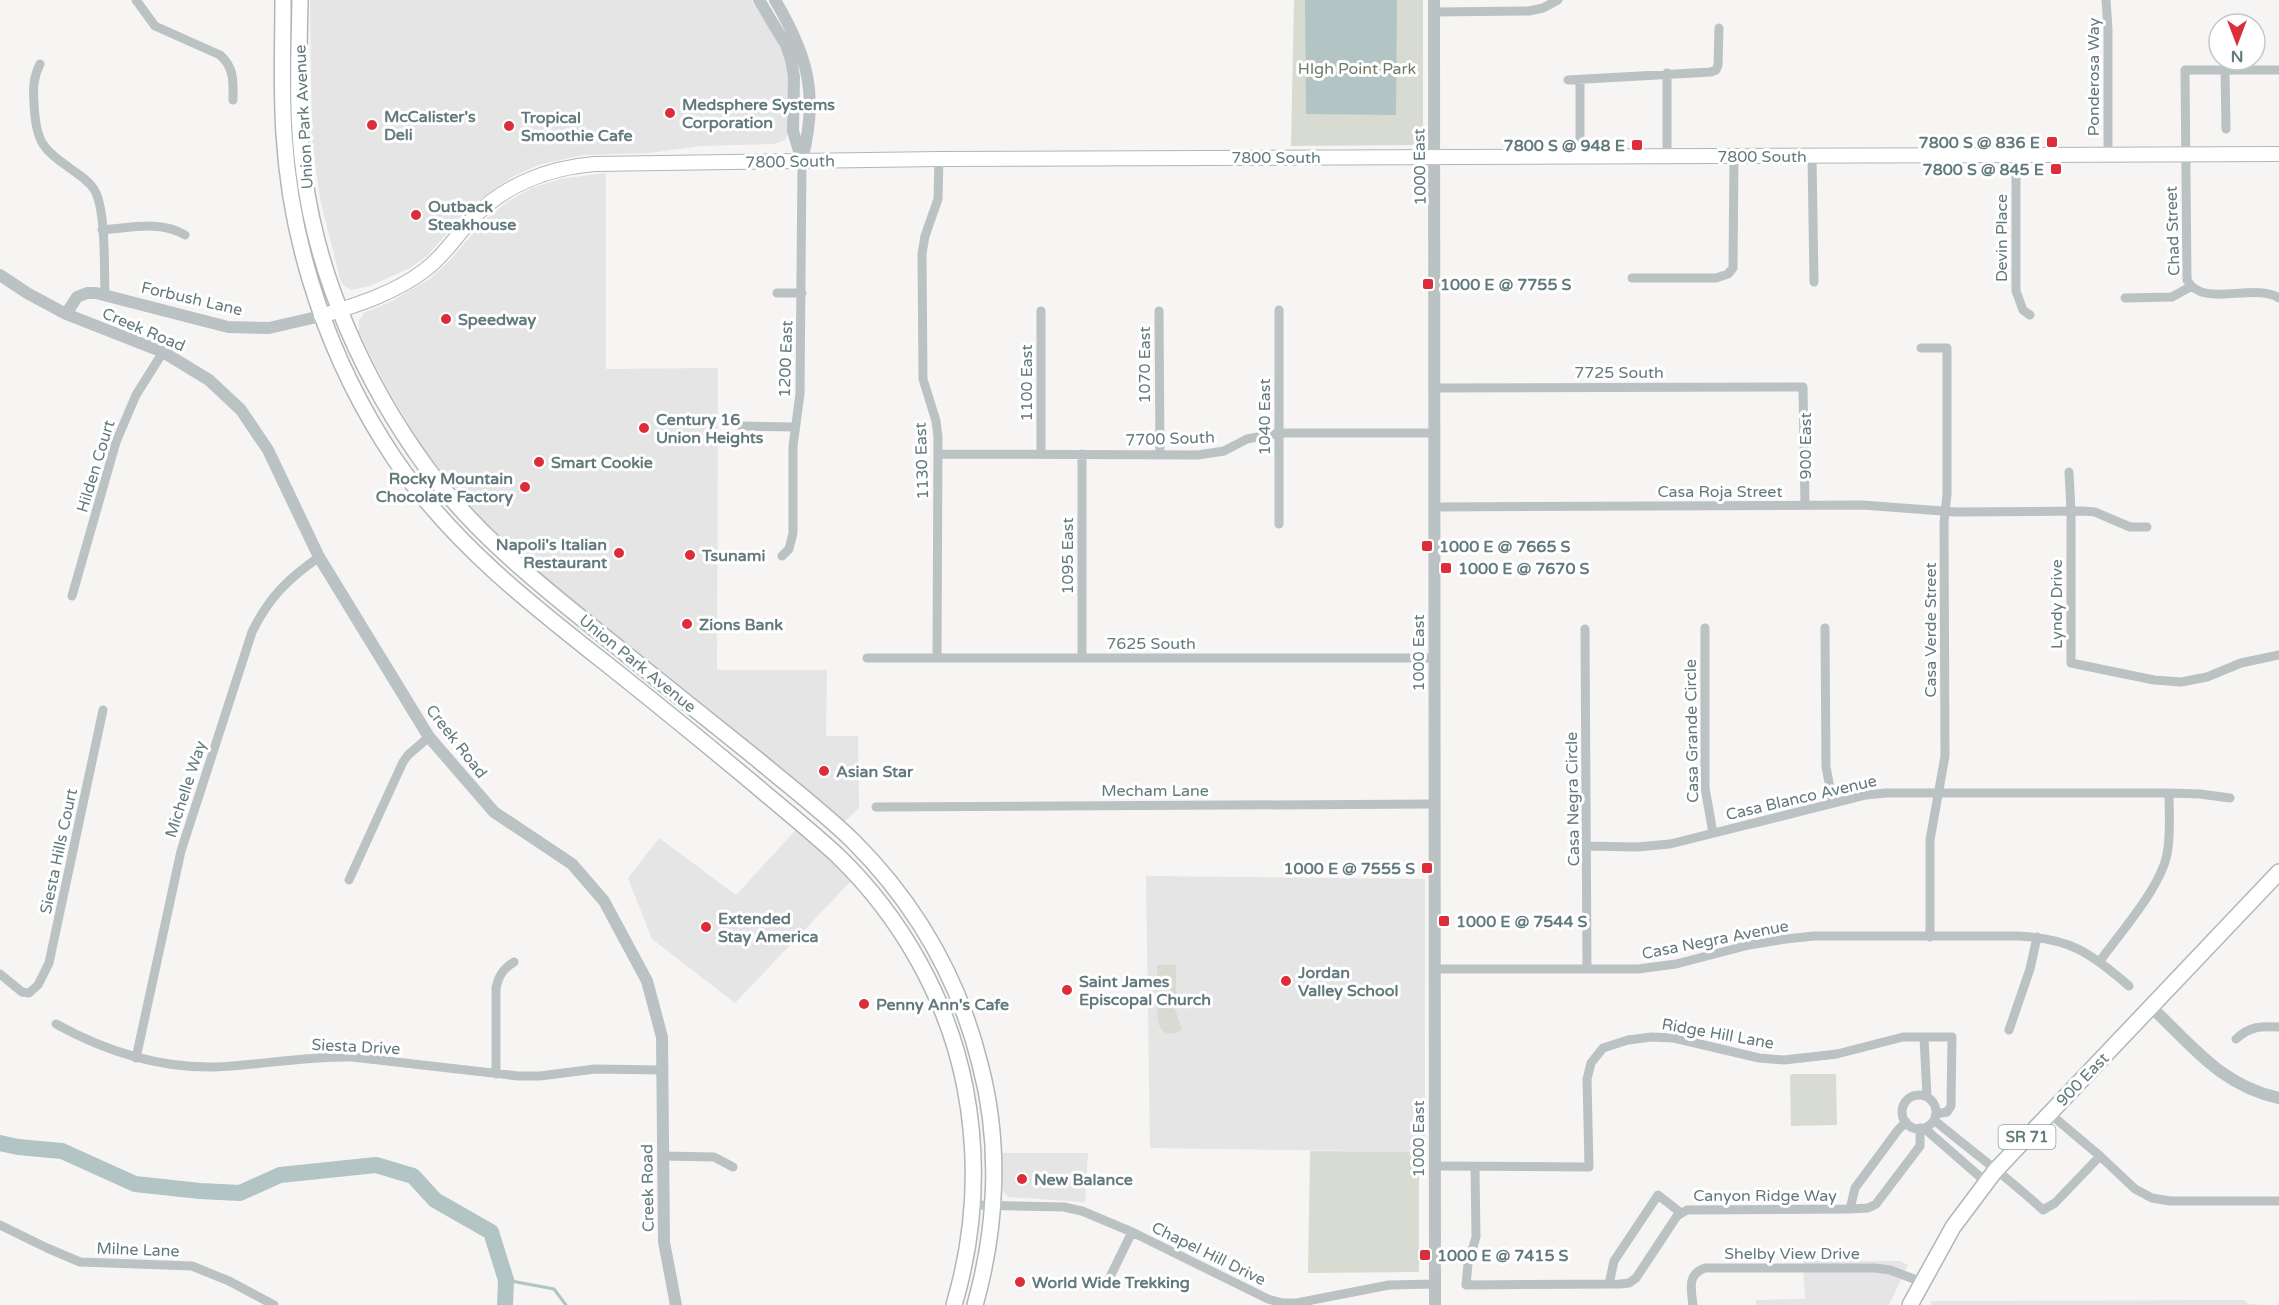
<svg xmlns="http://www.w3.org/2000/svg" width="2279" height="1305" font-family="'Varela Round',sans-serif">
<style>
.built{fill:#e4e5e4}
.green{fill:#d8dbd2}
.water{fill:#b2c4c3}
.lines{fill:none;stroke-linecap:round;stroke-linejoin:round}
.stream{stroke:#b2c4c3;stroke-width:3}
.river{stroke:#b2c4c3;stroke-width:16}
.secondary-casing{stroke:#aeb7b8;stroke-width:16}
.primary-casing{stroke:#afb7b8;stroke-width:18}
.minor{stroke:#bbc2c3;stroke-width:9}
.tertiary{stroke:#bbc2c3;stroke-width:12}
.secondary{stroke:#fff;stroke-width:14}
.primary{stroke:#fff;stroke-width:15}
.poi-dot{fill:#db2e3a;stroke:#fff;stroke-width:2}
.labels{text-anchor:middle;stroke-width:6;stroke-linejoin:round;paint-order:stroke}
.shield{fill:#fff;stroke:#92a2a4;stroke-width:1.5}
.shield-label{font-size:15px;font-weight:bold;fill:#637a7d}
.park-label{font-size:16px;fill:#707a65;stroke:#fff}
.street-label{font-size:16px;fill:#637a7d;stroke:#fff}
.poi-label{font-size:16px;font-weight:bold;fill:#637a7d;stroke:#fff;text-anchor:start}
</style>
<rect width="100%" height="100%" fill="#f6f5f3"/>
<path class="built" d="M 310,0 L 751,0 L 776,38 L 784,58 L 788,78 L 788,133 L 785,140 L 775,144 L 701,146 L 649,153 L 583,155 L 538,165 L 512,177 L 472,205 L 427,256 L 410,268 L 370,286 L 351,290 L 343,285 L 340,279 L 320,199 L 312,140 Z
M 606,173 L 606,369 L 718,368 L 717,670 L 827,670 L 826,736 L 858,736 L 859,808 L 844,822 L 706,706 L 533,568 L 494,532 L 460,495 L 422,447 L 387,388 L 359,333 L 359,321 L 364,313 L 392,301 L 431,278 L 449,261 L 484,221 L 507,202 L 532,188 L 560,179 Z
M 803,822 L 851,881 L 735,1003 L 652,939 L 628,878 L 659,838 L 736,895 Z
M 1146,876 L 1425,879 L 1425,1152 L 1150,1148 Z
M 1002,1153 L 1088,1153 L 1085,1202 L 1008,1197 L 1003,1191 Z
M 1803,1261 L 1900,1261 L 1908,1265 L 1889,1305 L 1756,1305 L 1756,1300 L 1805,1299 Z
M 2245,1300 L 2246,1303 L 2258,1305 L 1930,1305 L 1932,1301 Z"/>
<path class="green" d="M 1294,0 L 1423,0 L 1423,135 L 1413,145 L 1291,146 Z
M 1157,965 L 1176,965 L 1176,997 L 1157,997 Z
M 1170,1003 L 1174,1005 L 1182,1030 C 1162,1040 1157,1027 1157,1009 Z
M 1792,1074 L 1836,1074 L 1837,1125 L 1791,1126 L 1790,1076 Z
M 1310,1151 L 1419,1152 L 1419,1272 L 1308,1273 Z"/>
<path class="water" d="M 1305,0 L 1397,0 L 1396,115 L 1306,114 Z"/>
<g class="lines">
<path class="stream" d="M 506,1280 L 554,1289 L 566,1305"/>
<path class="river" d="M 0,1143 L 18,1147 L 62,1151 L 135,1184 L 200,1191 L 240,1193 L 280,1175 L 376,1165 L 413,1176 L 435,1200 L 491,1232 L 506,1280 L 505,1305"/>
<g class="secondary-casing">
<path id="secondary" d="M 321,316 C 357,305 395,293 425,270 C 444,256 456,236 472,219 C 504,185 548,168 594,164 L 939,159 L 2279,154"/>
</g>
<g class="primary-casing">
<path id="primary" d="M 283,0 C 283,44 281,89 284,134 C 291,249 330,362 394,458 C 451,542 529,603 608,665 C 657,704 706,744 754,784 C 782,808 811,831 838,856 C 902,918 948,1000 965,1087 C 979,1160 975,1234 954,1305
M 300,0 C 299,57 296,116 304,173 C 317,278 365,383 427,468 C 471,528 528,575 585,621 C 643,667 700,713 757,759 C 789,786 823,812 853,841 C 915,903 959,979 980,1064 C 1001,1143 997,1227 975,1305
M 1910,1305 L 1953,1227 L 1995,1171 L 2279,872"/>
</g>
<path class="minor" d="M 136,0 L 155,26 L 220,55 C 235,68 233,83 233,100
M 2106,0 L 2108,29 L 2108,155
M 1434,12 L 1529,11 L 1543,8 L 1558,0
M 40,64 C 33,78 33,89 34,104 C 36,147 45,150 78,174 C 85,179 93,185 96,193 C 106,215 104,269 105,294
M 2225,70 L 2226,129
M 2279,70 L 2185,70 L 2187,280 C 2202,309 2255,282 2279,298
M 1667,73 L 1667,157
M 1568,80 L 1711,72 L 1716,70 L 1718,65 L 1719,28
M 1580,81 L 1580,157
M 2016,155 L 2016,291 L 2023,310 L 2030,315
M 1812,156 L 1814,282
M 102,230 C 130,228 161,220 185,235
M 1632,278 L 1716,278 L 1728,274 L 1733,268 L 1734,156
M 777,293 L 802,293
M 2125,298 L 2172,297 L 2190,287
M 1279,310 L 1279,524
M 1041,311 L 1041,454
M 1159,311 L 1160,455
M 1921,348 L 1947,348 L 1947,494 L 1944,522 L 1945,756 L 1930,840 L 1930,937
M 1435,388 L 1803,387 L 1805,505
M 741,426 L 795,427
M 938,454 L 1198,455 L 1224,451 L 1247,439 L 1279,433 L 1435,433
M 2069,472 L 2071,511 L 2071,663 L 2154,680 L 2181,682 L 2207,677 L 2241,663 L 2279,655
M 1434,507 L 1862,505 L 1956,512 L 2083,511 L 2095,512 L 2130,527 L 2147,527
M 782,556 L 789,549 L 793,533 L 793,446 L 800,394 L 802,161
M 72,596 L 116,442 L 136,395 L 163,352
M 1705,628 L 1705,788 L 1713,833
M 1825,628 L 1826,767 L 1833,803
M 1585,629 L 1587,969
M 867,658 L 1434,658
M 937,658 L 938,437 L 936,421 L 923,379 L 922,254 L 925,236 L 938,199 L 939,159
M 1082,658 L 1082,454
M 876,807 L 1434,804
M 1586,846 L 1637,847 L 1670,844 L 1866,795 L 1886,793 L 2169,793 L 2200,794 L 2230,798
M 349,880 L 403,762 L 408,755 L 429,737
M 2100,961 C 2120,933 2161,887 2167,854 C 2171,835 2169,813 2169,793
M 1435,969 L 1638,969 L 1676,964 L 1749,945 L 1786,939 L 1814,936 L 2017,936 C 2070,938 2091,953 2129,986
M 0,974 L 22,992 L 29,993 L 38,985 L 49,963 L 103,710
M 56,1024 C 105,1051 158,1068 214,1067 C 261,1065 305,1056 352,1057 L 518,1076 L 540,1076 L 595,1069 L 662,1070
M 2009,1030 L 2030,969 L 2037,937
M 1924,1037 L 1927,1097
M 2236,1039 C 2250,1026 2261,1026 2279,1027
M 136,1058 L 181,851 L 252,632 C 269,597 288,579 319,557
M 496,1074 L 496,988 C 499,975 503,969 514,962
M1902 1112a17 17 0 1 1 34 0a17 17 0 1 1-34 0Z
M 2049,1113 L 2100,1156 L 2135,1189 L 2152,1198 L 2170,1201 L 2279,1201
M 1934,1120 C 1970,1150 2009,1178 2043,1210 L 2055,1203 L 2100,1156
M 1924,1128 L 1986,1182
M 663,1156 L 714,1157 L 733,1167
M 1434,1166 L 1589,1167 L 1587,1079 L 1591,1063 L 1603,1048 L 1628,1040 L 1652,1037 L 1674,1038 L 1759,1058 L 1784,1060 L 1837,1054 L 1903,1037 L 1952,1037 L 1951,1106 L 1947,1112 L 1936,1114
M 1475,1167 L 1476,1237 L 1468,1264 L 1466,1285 L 1620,1284 L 1629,1283 L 1636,1278 L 1677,1216 L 1687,1210 L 1850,1209 L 1855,1188 L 1898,1130 L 1906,1122
M 973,1205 L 1064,1207 L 1082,1211 L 1132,1232 L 1268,1299 L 1282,1303 L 1297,1303 L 1389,1285 L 1435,1284
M 1850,1209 L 1868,1208 L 1876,1204 L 1920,1146 L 1920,1128
M 0,1225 L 47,1248 L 80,1262 L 192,1266 L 229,1281 L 274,1305
M 1109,1279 L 1132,1232
M 1609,1284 L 1614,1261 L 1658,1195 L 1681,1213
M 1693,1305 C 1691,1289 1687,1274 1705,1268 L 1875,1268 L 1890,1270 L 1922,1282"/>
<path class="tertiary" d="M 759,0 L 786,45 L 791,60 L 794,77 L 793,131 L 802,161
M 775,0 C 808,56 819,95 802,160
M 1434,0 L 1435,1305
M 0,275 L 27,293 L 66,314 L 163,352 L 209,380 L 241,410 L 268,450 L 319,557 L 429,737 L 494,812 L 572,864 L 604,901 L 647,981 L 662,1037 L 664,1242 L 676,1305
M 66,314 L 77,297 L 87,293 L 96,293 L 228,327 L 269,328 L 321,316
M 2151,1007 C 2192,1045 2221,1086 2279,1098"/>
<use href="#secondary" class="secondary"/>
<use href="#primary" class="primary"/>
</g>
<g class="poi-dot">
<circle cx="670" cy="113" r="6"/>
<circle cx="372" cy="125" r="6"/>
<circle cx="509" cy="126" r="6"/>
<rect x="2046" y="136" width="12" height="12" rx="3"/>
<rect x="1631" y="139" width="12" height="12" rx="3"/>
<rect x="2050" y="163" width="12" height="12" rx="3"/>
<circle cx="416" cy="215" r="6"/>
<rect x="1422" y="278" width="12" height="12" rx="3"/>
<circle cx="446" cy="319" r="6"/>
<circle cx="644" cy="428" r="6"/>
<circle cx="539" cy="462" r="6"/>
<circle cx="525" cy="487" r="6"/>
<rect x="1421" y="540" width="12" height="12" rx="3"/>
<circle cx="619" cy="553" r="6"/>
<circle cx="690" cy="555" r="6"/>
<rect x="1440" y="562" width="12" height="12" rx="3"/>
<circle cx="687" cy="624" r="6"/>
<circle cx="824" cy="771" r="6"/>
<rect x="1421" y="862" width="12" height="12" rx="3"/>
<rect x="1438" y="915" width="12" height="12" rx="3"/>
<circle cx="706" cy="927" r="6"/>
<circle cx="1286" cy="981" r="6"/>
<circle cx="1067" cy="990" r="6"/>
<circle cx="864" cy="1004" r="6"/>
<circle cx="1022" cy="1179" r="6"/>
<rect x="1419" y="1249" width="12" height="12" rx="3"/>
<circle cx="1020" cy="1282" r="6"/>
</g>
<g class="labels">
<rect class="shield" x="1998.5" y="1125" width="57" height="24" rx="4.5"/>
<g class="shield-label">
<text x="2027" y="1142">SR 71</text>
</g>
<g class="park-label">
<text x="1357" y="74">HIgh Point Park</text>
</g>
<g class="street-label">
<text transform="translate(2093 77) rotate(-90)" y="6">Ponderosa Way</text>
<text transform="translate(303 117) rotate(-93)" y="6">Union Park Avenue</text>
<text x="1762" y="162">7800 South</text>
<text x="1276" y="163">7800 South</text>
<text transform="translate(790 161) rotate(-1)" y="6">7800 South</text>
<text transform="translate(1419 167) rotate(-91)" y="6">1000 East</text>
<text transform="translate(2172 231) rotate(-92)" y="6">Chad Street</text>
<text transform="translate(2001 238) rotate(-90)" y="6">Devin Place</text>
<text transform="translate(192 298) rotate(13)" y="6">Forbush Lane</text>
<text transform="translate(144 329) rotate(23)" y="6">Creek Road</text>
<text transform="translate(785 359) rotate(-88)" y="6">1200 East</text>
<text transform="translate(1144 365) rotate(-90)" y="6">1070 East</text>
<text x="1619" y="378">7725 South</text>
<text transform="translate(1026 383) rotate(-90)" y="6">1100 East</text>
<text transform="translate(1264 417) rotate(-90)" y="6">1040 East</text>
<text transform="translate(1170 438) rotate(-2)" y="6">7700 South</text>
<text transform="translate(1805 446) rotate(-90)" y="6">900 East</text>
<text transform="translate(921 461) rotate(-92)" y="6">1130 East</text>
<text transform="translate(95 466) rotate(-73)" y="6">Hilden Court</text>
<text x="1720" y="497">Casa Roja Street</text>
<text transform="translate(1067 556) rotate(-90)" y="6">1095 East</text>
<text transform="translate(2056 604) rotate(-90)" y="6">Lyndy Drive</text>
<text transform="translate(1930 630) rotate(-90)" y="6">Casa Verde Street</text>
<text x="1151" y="649">7625 South</text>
<text transform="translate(1418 653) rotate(-90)" y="6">1000 East</text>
<text transform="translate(638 663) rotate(39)" y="6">Union Park Avenue</text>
<text transform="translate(1691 731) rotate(-91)" y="6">Casa Grande Circle</text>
<text transform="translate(457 741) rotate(52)" y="6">Creek Road</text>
<text transform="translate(185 789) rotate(-72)" y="6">Michelle Way</text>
<text x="1155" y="796">Mecham Lane</text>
<text transform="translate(1801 797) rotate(-13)" y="6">Casa Blanco Avenue</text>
<text transform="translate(1572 799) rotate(-91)" y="6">Casa Negra Circle</text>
<text transform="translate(58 851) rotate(-78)" y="6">Siesta Hills Court</text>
<text transform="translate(1715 939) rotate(-11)" y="6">Casa Negra Avenue</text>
<text transform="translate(1718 1033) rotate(10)" y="6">Ridge Hill Lane</text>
<text transform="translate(356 1046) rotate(3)" y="6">Siesta Drive</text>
<text transform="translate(2082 1079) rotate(-46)" y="6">900 East</text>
<text transform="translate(1418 1139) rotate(-90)" y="6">1000 East</text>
<text transform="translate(647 1188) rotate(-91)" y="6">Creek Road</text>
<text x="1765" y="1201">Canyon Ridge Way</text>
<text transform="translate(138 1249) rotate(2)" y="6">Milne Lane</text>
<text transform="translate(1209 1253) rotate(26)" y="6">Chapel Hill Drive</text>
<text x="1792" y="1259">Shelby View Drive</text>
</g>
<g class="poi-label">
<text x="682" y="110">Medsphere Systems<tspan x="682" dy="18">Corporation</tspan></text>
<text x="384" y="122">McCalister's<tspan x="384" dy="18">Deli</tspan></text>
<text x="521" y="123">Tropical<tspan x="521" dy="18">Smoothie Cafe</tspan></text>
<text x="2040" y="148" text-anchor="end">7800 S @ 836 E</text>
<text x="1625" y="151" text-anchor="end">7800 S @ 948 E</text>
<text x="2044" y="175" text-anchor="end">7800 S @ 845 E</text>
<text x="428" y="212">Outback<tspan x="428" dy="18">Steakhouse</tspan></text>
<text x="1440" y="290">1000 E @ 7755 S</text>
<text x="458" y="325">Speedway</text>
<text x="656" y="425">Century 16<tspan x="656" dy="18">Union Heights</tspan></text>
<text x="551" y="468">Smart Cookie</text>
<text x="513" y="484" text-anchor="end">Rocky Mountain<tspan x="513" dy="18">Chocolate Factory</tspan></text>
<text x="607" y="550" text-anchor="end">Napoli's Italian<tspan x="607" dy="18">Restaurant</tspan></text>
<text x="1439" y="552">1000 E @ 7665 S</text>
<text x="702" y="561">Tsunami</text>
<text x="1458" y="574">1000 E @ 7670 S</text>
<text x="699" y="630">Zions Bank</text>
<text x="836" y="777">Asian Star</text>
<text x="1415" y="874" text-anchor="end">1000 E @ 7555 S</text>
<text x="718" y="924">Extended<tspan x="718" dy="18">Stay America</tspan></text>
<text x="1456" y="927">1000 E @ 7544 S</text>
<text x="1298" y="978">Jordan<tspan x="1298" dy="18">Valley School</tspan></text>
<text x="1079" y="987">Saint James<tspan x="1079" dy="18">Episcopal Church</tspan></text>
<text x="876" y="1010">Penny Ann's Cafe</text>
<text x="1034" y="1185">New Balance</text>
<text x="1437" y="1261">1000 E @ 7415 S</text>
<text x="1032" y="1288">World Wide Trekking</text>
</g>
</g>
<g transform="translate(2237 42) rotate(180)"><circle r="28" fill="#ffffff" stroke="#c1cacb" stroke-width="1.5"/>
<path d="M0-4.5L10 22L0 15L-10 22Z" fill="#db2e3a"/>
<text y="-9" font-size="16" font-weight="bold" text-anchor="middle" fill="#637a7d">N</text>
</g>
</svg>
